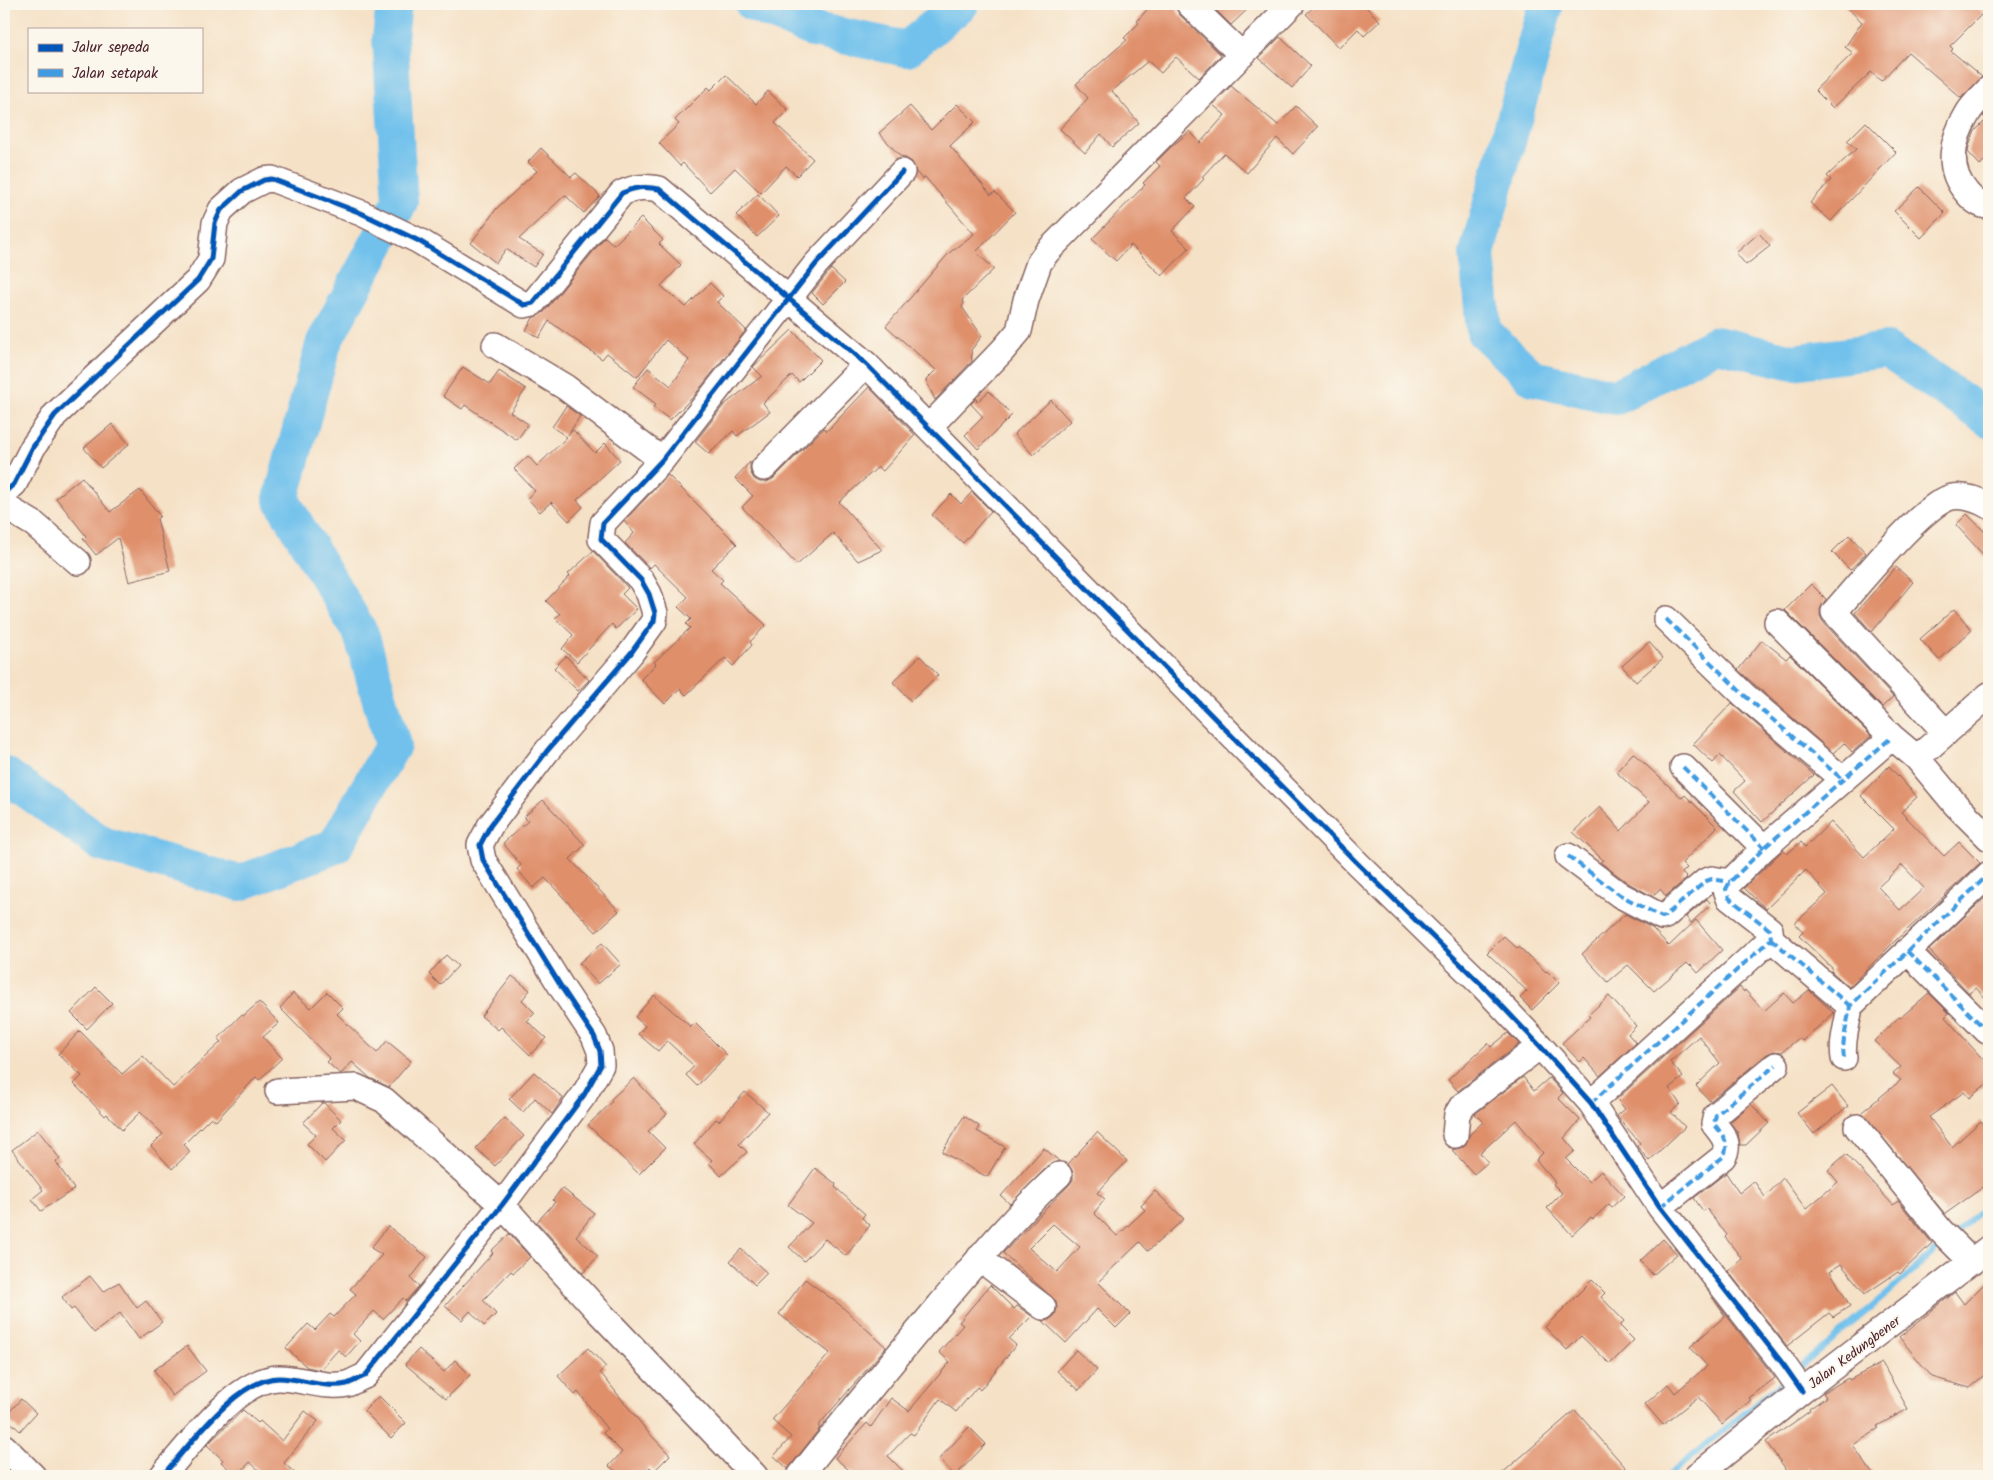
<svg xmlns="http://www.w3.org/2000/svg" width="1993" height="1480" font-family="Kalam,sans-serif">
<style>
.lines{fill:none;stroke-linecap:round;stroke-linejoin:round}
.stream{stroke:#71c1ec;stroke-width:6}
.river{stroke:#71c1ec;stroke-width:36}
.building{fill:#df8f6b;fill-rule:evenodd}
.minor-casing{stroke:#866361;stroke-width:28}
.minor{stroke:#fff;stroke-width:25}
.quiet{stroke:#409be1;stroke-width:4;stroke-dasharray:8 4;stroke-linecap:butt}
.cycleway-casing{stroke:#fbf7ec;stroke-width:8}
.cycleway{stroke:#0057b8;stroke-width:5}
.labels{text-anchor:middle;stroke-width:4;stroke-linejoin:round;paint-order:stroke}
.street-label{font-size:14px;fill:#4a1f2b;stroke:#fbf7ec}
</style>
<rect width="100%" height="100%" fill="#fbf7ec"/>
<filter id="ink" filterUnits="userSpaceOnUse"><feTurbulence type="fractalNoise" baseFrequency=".02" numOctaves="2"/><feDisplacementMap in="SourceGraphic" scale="10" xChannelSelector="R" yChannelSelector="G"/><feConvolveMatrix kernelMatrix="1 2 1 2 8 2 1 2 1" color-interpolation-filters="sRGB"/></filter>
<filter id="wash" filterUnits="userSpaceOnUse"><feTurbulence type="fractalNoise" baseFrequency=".0096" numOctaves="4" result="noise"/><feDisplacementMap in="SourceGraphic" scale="20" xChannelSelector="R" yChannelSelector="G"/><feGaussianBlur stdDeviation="1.12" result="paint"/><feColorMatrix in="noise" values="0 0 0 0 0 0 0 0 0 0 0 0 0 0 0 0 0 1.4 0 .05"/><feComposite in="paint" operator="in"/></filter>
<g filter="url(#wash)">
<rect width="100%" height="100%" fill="#f5e1c6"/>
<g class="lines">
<path class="stream" d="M 1953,1235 L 1989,1203
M 1794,1372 L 1886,1295 L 1945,1242
M 1668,1476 L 1786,1379"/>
<path class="river" d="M 753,4 L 814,30 L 907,49 L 961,4
M 1546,4 L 1477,253 L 1484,332 L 1533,378 L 1616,397 L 1716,344 L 1793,362 L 1887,350 L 1989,419
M 4,774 L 102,844 L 240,883 L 335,846 L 393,745 L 361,634 L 281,499 L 324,342 L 400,202 L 390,38 L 394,4"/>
</g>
<g id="blocks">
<path class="building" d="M 1152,4 L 1175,4 L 1179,14 L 1221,55 L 1199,78 L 1176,57 L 1161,73 L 1148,61 L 1112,91 L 1139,123 L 1112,147 L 1101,134 L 1085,153 L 1060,129 L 1088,98 L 1076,84 L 1127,40 L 1124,38 L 1139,23 L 1137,21 Z
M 1213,4 L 1253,4 L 1231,25 L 1211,5 Z
M 1317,4 L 1363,4 L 1380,21 L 1364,36 L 1358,29 L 1339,48 L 1306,14 Z
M 1843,4 L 1974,4 L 1983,13 L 1950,46 L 1953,49 L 1951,51 L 1982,77 L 1961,98 L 1908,52 L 1881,81 L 1871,72 L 1833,108 L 1815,90 L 1853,53 L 1845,47 L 1862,22 Z
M 1280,37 L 1311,66 L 1292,88 L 1259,58 Z
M 726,75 L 756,104 L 768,91 L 788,110 L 775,123 L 813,159 L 797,176 L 786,166 L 761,193 L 735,168 L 710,192 L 683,163 L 680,166 L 659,143 L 679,124 L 675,120 L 708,87 L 711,90 Z
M 1231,86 L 1278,125 L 1296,106 L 1318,127 L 1293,154 L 1277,138 L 1247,173 L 1224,153 L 1202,177 L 1204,179 L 1186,198 L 1195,207 L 1172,231 L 1189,248 L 1162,276 L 1131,245 L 1116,261 L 1092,239 L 1145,185 L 1143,183 L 1160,166 L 1156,162 L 1171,147 L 1190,131 L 1200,143 L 1225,115 L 1213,105 Z
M 957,104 L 975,122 L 950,146 L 991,195 L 995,192 L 1015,212 L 976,252 L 994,269 L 962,300 L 964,303 L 962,307 L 982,336 L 971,350 L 972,361 L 935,400 L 926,380 L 936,370 L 886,326 L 949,253 L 974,234 L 925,177 L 922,179 L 916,172 L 912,162 L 902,156 L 901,157 L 879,133 L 910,106 L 931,130 Z
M 1989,109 L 1989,156 L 1980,165 L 1968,152 L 1969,146 L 1975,131 L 1987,119 L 1983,116 Z
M 1866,122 L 1896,152 L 1831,221 L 1810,203 L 1831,180 L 1827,176 L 1856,149 L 1847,141 Z
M 541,148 L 571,177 L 576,173 L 600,196 L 584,213 L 565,195 L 519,239 L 543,254 L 534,267 L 506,249 L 496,263 L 471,243 L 497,208 L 537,171 L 528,162 Z
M 1919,187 L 1945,213 L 1921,238 L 1894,211 Z
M 758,194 L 779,216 L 757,237 L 736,215 Z
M 641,218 L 663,240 L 659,244 L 681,265 L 661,286 L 686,307 L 710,283 L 723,296 L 717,302 L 746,330 L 694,396 L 670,420 L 653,407 L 656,404 L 633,387 L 648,368 L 671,386 L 689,360 L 666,340 L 637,377 L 607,353 L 602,359 L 549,321 L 539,338 L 526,330 L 533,318 L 544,312 L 605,237 L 614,245 Z
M 1759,233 L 1770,246 L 1746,265 L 1736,253 Z
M 831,269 L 845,282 L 823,304 L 812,293 Z
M 792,330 L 821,360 L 799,382 L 792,375 L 763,403 L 770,412 L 737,436 L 733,431 L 709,454 L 695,442 L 724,405 L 762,376 L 753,367 Z
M 463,367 L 490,384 L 499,371 L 526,389 L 510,412 L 528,424 L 517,440 L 465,405 L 462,409 L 443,396 Z
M 869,387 L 915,435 L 883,471 L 878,467 L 839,502 L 882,550 L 858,561 L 833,533 L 797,565 L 742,507 L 753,496 L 735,478 L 750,462 L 750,471 L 754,479 L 760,482 L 767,482 L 774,478 L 824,428 L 827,431 Z
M 989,391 L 1012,415 L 978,449 L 965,435 L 983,417 L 971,404 L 976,398 L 977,402 Z
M 1051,400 L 1070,421 L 1033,455 L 1014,434 Z
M 566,406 L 580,416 L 568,435 L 573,430 L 595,453 L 605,443 L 620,460 L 577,500 L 583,507 L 569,521 L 551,502 L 540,512 L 527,498 L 535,491 L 514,469 L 528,456 L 537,466 L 567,437 L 552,427 Z
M 112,424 L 129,444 L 101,468 L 84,448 Z
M 668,475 L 737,544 L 711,569 L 723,580 L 720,583 L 766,625 L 750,642 L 752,645 L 733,666 L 725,658 L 686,695 L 680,689 L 665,704 L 641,679 L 656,664 L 654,662 L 690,628 L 686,624 L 691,619 L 678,607 L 688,597 L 654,564 L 650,568 L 625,543 L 634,533 L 624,521 Z
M 82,477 L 110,512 L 140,490 L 160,516 L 157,519 L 170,571 L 129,582 L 118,538 L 96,555 L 83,539 L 86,536 L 56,498 Z
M 972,492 L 991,511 L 963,543 L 932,515 L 951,494 L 961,504 Z
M 1967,514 L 1989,536 L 1989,561 L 1956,525 Z
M 1849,535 L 1866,553 L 1850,570 L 1832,552 Z
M 593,551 L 628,588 L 622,594 L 637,609 L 616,629 L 612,624 L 577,662 L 562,649 L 573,635 L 555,618 L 560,614 L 546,601 L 570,576 L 568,574 Z
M 1896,567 L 1913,582 L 1872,632 L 1855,613 Z
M 1811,584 L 1826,599 L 1820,609 L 1820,616 L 1823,622 L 1893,697 L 1882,707 L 1785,610 Z
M 1954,609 L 1972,630 L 1939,660 L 1920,639 Z
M 1762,640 L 1786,659 L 1790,655 L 1871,736 L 1852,752 L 1844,743 L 1833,753 L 1754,684 L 1738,670 Z
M 1649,642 L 1663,658 L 1636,682 L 1622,666 Z
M 566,656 L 589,680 L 578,691 L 554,668 Z
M 920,656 L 938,675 L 911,701 L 893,682 Z
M 1732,703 L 1814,775 L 1762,822 L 1734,791 L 1745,781 L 1720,755 L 1713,763 L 1693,744 Z
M 1633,753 L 1682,798 L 1685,795 L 1717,827 L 1682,863 L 1687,868 L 1682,873 L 1687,878 L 1666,896 L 1660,889 L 1652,896 L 1628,883 L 1600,862 L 1603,860 L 1573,832 L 1600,807 L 1621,831 L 1649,802 L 1616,772 Z
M 1889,766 L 1917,797 L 1901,812 L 1944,856 L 1959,842 L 1980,863 L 1896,940 L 1849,987 L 1831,971 L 1833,969 L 1799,936 L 1803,932 L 1795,923 L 1827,894 L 1806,870 L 1766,909 L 1744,888 L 1783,850 L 1787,854 L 1801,842 L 1805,847 L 1831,822 L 1864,857 L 1894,829 L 1861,796 ZM 1902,865 L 1924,888 L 1900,910 L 1878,887 Z
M 543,800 L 585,845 L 570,859 L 619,911 L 596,932 L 545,878 L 533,888 L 517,869 L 521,865 L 503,843 L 528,821 L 524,817 Z
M 1989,894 L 1989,1002 L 1976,988 L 1969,993 L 1929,950 Z
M 1707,899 L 1711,904 L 1691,923 L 1686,917 Z
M 1625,914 L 1652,928 L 1669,946 L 1696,920 L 1722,950 L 1698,973 L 1691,965 L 1690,966 L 1687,963 L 1654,991 L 1628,965 L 1608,982 L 1582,954 Z
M 1504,936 L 1518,949 L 1519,947 L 1546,972 L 1547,971 L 1559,983 L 1532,1010 L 1520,998 L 1527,991 L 1487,953 Z
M 602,943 L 621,964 L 598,984 L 579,963 Z
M 446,955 L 458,966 L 440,985 L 429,974 Z
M 512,976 L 530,990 L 522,1000 L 535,1013 L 527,1021 L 546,1038 L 530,1055 L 501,1027 L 498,1030 L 481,1016 Z
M 96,987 L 112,1003 L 87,1029 L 71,1013 Z
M 1740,987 L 1744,992 L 1745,990 L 1764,1011 L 1784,993 L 1793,1003 L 1809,990 L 1834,1013 L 1802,1041 L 1799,1038 L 1782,1052 L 1774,1051 L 1767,1054 L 1710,1101 L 1696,1086 L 1720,1063 L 1699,1036 L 1670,1062 L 1683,1077 L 1669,1088 L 1680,1104 L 1671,1112 L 1685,1127 L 1649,1161 L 1637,1146 L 1640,1143 L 1617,1116 L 1625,1109 L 1617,1099 Z
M 327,992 L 343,1008 L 337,1014 L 377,1053 L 387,1041 L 411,1061 L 389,1087 L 370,1078 L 352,1062 L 342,1073 L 339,1073 L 327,1062 L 330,1059 L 280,1008 L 293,993 L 311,1008 Z
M 1929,993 L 1949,1013 L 1945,1017 L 1989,1066 L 1989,1082 L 1969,1098 L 1964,1092 L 1929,1117 L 1952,1147 L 1981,1121 L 1989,1129 L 1989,1183 L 1945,1214 L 1862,1112 L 1901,1080 L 1893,1074 L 1901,1067 L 1874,1041 L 1899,1017 L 1900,1018 Z
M 654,995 L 691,1027 L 695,1023 L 727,1055 L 697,1086 L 686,1075 L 694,1066 L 667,1041 L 658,1051 L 638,1034 L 645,1026 L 635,1017 Z
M 1609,996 L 1636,1026 L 1628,1034 L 1636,1043 L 1600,1076 L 1584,1058 L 1580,1062 L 1562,1043 L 1590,1017 L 1588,1015 Z
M 259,1002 L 279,1023 L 263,1037 L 282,1058 L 259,1080 L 256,1077 L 216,1121 L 211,1117 L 184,1144 L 190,1152 L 172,1169 L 151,1146 L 163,1134 L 140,1112 L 122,1130 L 107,1114 L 105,1116 L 74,1084 L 82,1076 L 58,1054 L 80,1031 L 122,1074 L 143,1056 L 173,1087 L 221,1042 L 218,1039 L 241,1015 L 243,1016 Z
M 1508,1033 L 1519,1044 L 1458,1091 L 1448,1080 L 1488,1043 L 1491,1047 Z
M 534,1072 L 563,1098 L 552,1114 L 535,1098 L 523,1112 L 509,1099 Z
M 1523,1077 L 1534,1091 L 1549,1078 L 1563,1093 L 1558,1098 L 1580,1120 L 1564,1138 L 1575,1151 L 1566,1159 L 1589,1182 L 1601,1171 L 1624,1196 L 1612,1207 L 1609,1204 L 1593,1219 L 1591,1217 L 1572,1235 L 1547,1208 L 1562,1193 L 1553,1184 L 1555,1182 L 1536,1160 L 1543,1153 L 1516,1120 L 1480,1153 L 1488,1162 L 1474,1174 L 1452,1150 L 1461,1148 L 1466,1144 L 1470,1134 L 1483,1122 L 1475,1114 Z
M 634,1078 L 667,1114 L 648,1131 L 665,1148 L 639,1174 L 588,1125 L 612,1102 L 610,1100 Z
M 1832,1086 L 1848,1106 L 1814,1134 L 1797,1113 Z
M 745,1092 L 768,1112 L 739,1144 L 747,1152 L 721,1176 L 709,1163 L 712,1160 L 694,1144 L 716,1119 L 719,1121 Z
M 322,1103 L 324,1103 L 341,1120 L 333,1128 L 346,1140 L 325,1162 L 307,1144 L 316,1135 L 303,1123 Z
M 1751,1104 L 1769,1123 L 1746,1145 L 1740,1145 L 1738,1133 L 1730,1122 Z
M 964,1116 L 979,1126 L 977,1131 L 1005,1147 L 987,1177 L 942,1152 Z
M 505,1118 L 524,1136 L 495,1166 L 476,1148 Z
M 38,1130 L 60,1159 L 56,1162 L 74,1189 L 41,1211 L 32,1199 L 43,1190 L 12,1150 Z
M 1097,1132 L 1127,1161 L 1097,1193 L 1105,1199 L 1094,1213 L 1117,1236 L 1145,1210 L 1141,1206 L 1155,1191 L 1184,1219 L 1148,1251 L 1140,1242 L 1098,1282 L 1130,1314 L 1116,1328 L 1097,1309 L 1066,1343 L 1043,1321 L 1049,1320 L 1055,1315 L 1057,1308 L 1056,1301 L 1003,1253 L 1069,1185 L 1073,1180 L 1073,1172 L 1068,1164 ZM 1053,1224 L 1080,1247 L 1057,1272 L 1029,1248 Z
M 1044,1148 L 1059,1161 L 1049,1165 L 1010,1204 L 1001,1196 Z
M 1846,1154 L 1893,1205 L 1898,1201 L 1932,1243 L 1900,1274 L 1898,1272 L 1865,1294 L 1841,1264 L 1830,1271 L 1850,1306 L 1833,1317 L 1829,1313 L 1787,1346 L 1728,1271 L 1742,1259 L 1725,1237 L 1727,1235 L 1707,1209 L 1703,1211 L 1694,1198 L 1726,1173 L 1739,1193 L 1754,1181 L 1765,1197 L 1783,1178 L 1806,1209 L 1838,1182 L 1828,1170 Z
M 815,1168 L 836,1184 L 835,1187 L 865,1214 L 862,1218 L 870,1225 L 846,1256 L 825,1239 L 804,1261 L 789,1247 L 812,1223 L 788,1205 Z
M 562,1188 L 594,1213 L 576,1236 L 598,1256 L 583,1273 L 537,1222 L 555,1202 L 553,1200 Z
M 388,1226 L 427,1257 L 411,1278 L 419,1286 L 406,1301 L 403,1298 L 383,1319 L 374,1311 L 353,1334 L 360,1341 L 346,1357 L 338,1350 L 320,1370 L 307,1367 L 286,1348 L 308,1324 L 315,1330 L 330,1314 L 334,1317 L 356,1294 L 350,1289 L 382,1255 L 371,1248 Z
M 509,1234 L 530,1257 L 513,1273 L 511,1271 L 483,1300 L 496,1314 L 484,1326 L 470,1311 L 462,1320 L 445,1306 L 493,1253 L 491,1251 Z
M 1663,1239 L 1677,1254 L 1653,1275 L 1640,1261 Z
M 741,1249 L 767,1273 L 755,1285 L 730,1261 Z
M 90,1276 L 103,1292 L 119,1282 L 137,1308 L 146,1301 L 162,1322 L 139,1339 L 120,1313 L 94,1333 L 74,1308 L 71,1310 L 62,1297 Z
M 805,1279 L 840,1305 L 886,1347 L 818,1426 L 820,1428 L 788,1469 L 774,1456 L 791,1437 L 772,1420 L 830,1353 L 779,1314 Z
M 1989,1279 L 1989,1372 L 1970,1388 L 1932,1377 L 1899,1337 L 1955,1292 L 1964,1304 Z
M 1592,1280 L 1605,1293 L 1601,1297 L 1624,1321 L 1620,1326 L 1634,1340 L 1610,1364 L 1581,1336 L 1567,1350 L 1545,1327 Z
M 990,1285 L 1014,1309 L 1017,1306 L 1032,1316 L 1009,1339 L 1016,1345 L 980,1390 L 977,1387 L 956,1412 L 940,1399 L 914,1435 L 910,1433 L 888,1456 L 908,1476 L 856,1476 L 835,1458 L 867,1423 L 871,1427 L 891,1398 L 909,1411 L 950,1362 L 939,1352 L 963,1325 L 959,1322 Z
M 1712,1297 L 1775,1378 L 1749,1398 L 1751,1400 L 1722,1424 L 1698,1397 L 1663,1425 L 1645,1404 L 1668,1384 L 1675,1393 L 1707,1366 L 1690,1347 L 1725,1316 Z
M 187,1346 L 206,1371 L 172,1396 L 154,1370 Z
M 588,1348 L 606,1367 L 600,1372 L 647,1431 L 670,1455 L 654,1471 L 650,1467 L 642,1476 L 622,1476 L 609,1466 L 622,1452 L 603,1433 L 607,1429 L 578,1392 L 575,1395 L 558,1376 Z
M 419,1349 L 444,1372 L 455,1360 L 470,1375 L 446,1399 L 405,1364 Z
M 1076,1350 L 1097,1370 L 1079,1390 L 1057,1371 Z
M 1882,1363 L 1908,1409 L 1877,1426 L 1879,1429 L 1853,1445 L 1874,1476 L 1815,1476 L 1809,1468 L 1797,1476 L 1791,1476 L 1766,1442 L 1810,1411 L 1809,1409 L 1826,1397 L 1823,1393 L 1848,1378 L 1849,1380 Z
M 379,1396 L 406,1423 L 391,1438 L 364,1411 Z
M 21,1399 L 36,1413 L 20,1431 L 5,1417 Z
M 243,1410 L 258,1423 L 260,1421 L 282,1441 L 305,1411 L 318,1421 L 284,1463 L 298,1476 L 265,1476 L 250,1462 L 237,1476 L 221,1462 L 223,1460 L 207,1445 Z
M 1575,1410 L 1633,1476 L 1499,1476 Z
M 969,1427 L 986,1444 L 955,1476 L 939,1459 Z"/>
</g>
</g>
<g filter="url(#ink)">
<use href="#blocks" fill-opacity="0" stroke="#866361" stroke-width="1"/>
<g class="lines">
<g class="minor-casing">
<path id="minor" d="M 1189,4 L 1242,55
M 1989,89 C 1982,97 1973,104 1968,113 C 1952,139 1945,168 1967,193 C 1972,199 1980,206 1989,206
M 495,345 L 565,387 L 662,460
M 929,427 L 1003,350 L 1019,331 L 1026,300 L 1039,263 L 1047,252 L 1292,4
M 764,468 L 866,364
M 4,493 L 14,484 L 33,447 L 55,415 L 198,280 L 211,259 L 215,223 L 221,210 L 242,191 L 264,180 L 272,179 L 361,213 L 419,241 L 524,305 L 533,303 L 622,193 C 636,187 645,186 659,189 L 866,364 L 1358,864 L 1483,986 L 1540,1046 L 1591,1103 L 1660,1207 L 1783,1364 L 1802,1391
M 4,506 L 34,524 L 78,562
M 1666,619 L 1744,695 L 1842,779
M 1777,622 L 1892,737 L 1917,758 L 1956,805 L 1989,838
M 1946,733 L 1834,612 C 1857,587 1924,502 1952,497 C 1965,495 1978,500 1989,506
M 1917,758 L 1989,695
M 1683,767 L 1764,848
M 1568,856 L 1620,895 L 1662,917 L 1665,916 L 1706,881 L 1712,879 L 1730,882
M 1771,939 L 1850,1006
M 1907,951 L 1987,1031
M 1844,1058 C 1841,1041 1848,1023 1850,1006 L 1989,874
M 278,1091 L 356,1087 L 384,1100 L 502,1205 L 600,1313 L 755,1476
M 1591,1103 L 1771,939 L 1770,930 L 1729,898 L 1726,889 L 1730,882 L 1764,848 L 1892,737
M 1857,1127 L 1941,1231 L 1972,1262
M 1455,1135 L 1457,1114 L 1462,1106 L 1540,1046
M 1660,1207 L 1723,1157 C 1731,1144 1723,1135 1714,1124 L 1716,1115 L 1776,1065
M 979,1258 L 1043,1307
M 4,1447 L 33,1476
M 162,1476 C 189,1446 237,1378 279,1378 C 301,1378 325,1389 347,1384 C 353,1382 359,1378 365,1376 L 502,1205 L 584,1095 L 601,1065 L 600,1051 L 594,1036 L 562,988 L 483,860 L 480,845 L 490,826 L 547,751 L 631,653 L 654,621 L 655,613 L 649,594 L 641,580 L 601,539 L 603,523 L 662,460 L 816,264 L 902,172
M 800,1476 C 845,1419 892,1362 939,1306 C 977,1261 1015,1215 1059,1175
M 1697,1476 L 1802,1391 L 1989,1248"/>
</g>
<use href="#minor" class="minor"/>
<path class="quiet" d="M 1666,619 L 1744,695 L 1842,779
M 1683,767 L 1764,848
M 1568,856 L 1620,895 L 1662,917 L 1665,916 L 1706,881 L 1712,879 L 1730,882
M 1771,939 L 1850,1006
M 1907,951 L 1987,1031
M 1844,1058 C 1841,1041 1848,1023 1850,1006 L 1989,874
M 1591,1103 L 1771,939 L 1770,930 L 1729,898 L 1726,889 L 1730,882 L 1764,848 L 1892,737
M 1660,1207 L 1723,1157 C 1731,1144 1723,1135 1714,1124 L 1716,1115 L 1776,1065"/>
<g class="cycleway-casing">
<path id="cycleway" d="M 4,493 L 14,484 L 33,447 L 55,415 L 198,280 L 211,259 L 215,223 L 221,210 L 242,191 L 264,180 L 272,179 L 361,213 L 419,241 L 524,305 L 533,303 L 622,193 C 636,187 645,186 659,189 L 866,364 L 1358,864 L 1483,986 L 1540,1046 L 1591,1103 L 1660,1207 L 1783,1364 L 1802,1391
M 162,1476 C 189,1446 237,1378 279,1378 C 301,1378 325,1389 347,1384 C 353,1382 359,1378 365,1376 L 502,1205 L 584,1095 L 601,1065 L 600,1051 L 594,1036 L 562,988 L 483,860 L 480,845 L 490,826 L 547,751 L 631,653 L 654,621 L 655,613 L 649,594 L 641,580 L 601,539 L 603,523 L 662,460 L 816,264 L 902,172"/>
</g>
<use href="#cycleway" class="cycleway"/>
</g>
</g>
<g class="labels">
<g class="street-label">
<text transform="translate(1854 1352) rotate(-37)" y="5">Jalan Kedungbener</text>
</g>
</g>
<rect width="1993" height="1480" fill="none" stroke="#fbf7ec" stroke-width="20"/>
<rect x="28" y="28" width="175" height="65" fill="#fbf7ec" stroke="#b4a19f"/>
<rect x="38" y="44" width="25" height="8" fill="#0057b8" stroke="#b4a19f"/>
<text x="72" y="52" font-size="15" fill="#4a1f2b">Jalur sepeda</text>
<rect x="38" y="69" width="25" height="8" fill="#409be1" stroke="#b4a19f"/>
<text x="72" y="78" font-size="15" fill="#4a1f2b">Jalan setapak</text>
</svg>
